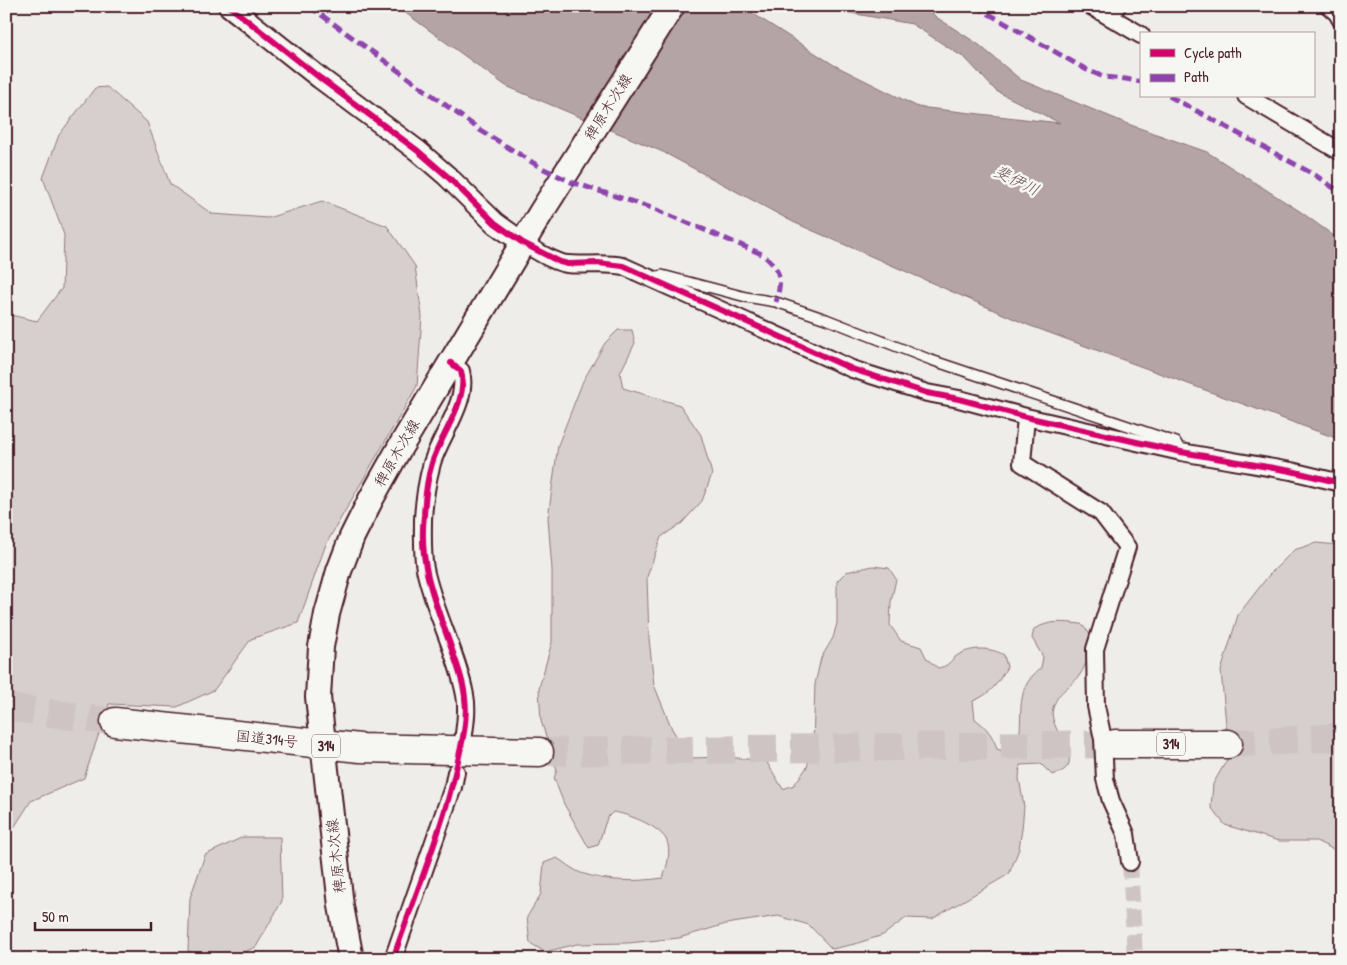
<svg xmlns="http://www.w3.org/2000/svg" width="1347" height="965" font-family="'Patrick Hand','Klee One',sans-serif">
<style>
.green{fill:#d7cfce;stroke:#90777c}
.water{fill:#b4a4a5;stroke:#8a6f74}
.lines{fill:none;stroke-linecap:round;stroke-linejoin:round}
.minor-tunnel{stroke:#cec4c4;stroke-width:16;stroke-dasharray:16 8;stroke-linecap:butt}
.trunk-tunnel{stroke:#cec4c4;stroke-width:28;stroke-dasharray:28 14;stroke-linecap:butt}
.service-casing{stroke:#4a1f2b;stroke-width:12}
.minor-casing{stroke:#4a1f2b;stroke-width:20}
.tertiary-casing{stroke:#4a1f2b;stroke-width:24}
.secondary-casing{stroke:#4a1f2b;stroke-width:28}
.trunk-casing{stroke:#4a1f2b;stroke-width:31}
.service{stroke:#f6f6f2;stroke-width:9}
.minor{stroke:#f6f6f2;stroke-width:16}
.tertiary{stroke:#f6f6f2;stroke-width:20}
.secondary{stroke:#f6f6f2;stroke-width:24}
.trunk{stroke:#f6f6f2;stroke-width:28}
.quiet{stroke:#8e44ad;stroke-width:5;stroke-dasharray:10 5;stroke-linecap:butt}
.cycleway-casing{stroke:#f6f6f2;stroke-width:9}
.cycleway{stroke:#d6006c;stroke-width:6}
.labels{text-anchor:middle;stroke-width:5;stroke-linejoin:round;paint-order:stroke}
.shield{fill:#f6f6f2;stroke:#7e6067;stroke-width:1}
.shield-label{font-size:14px;font-weight:bold;fill:#4a1f2b}
.street-label{font-size:15px;fill:#4a1f2b;stroke:#f6f6f2}
.water-label{font-size:16px;font-style:italic;fill:#6f4e56;stroke:#f6f6f2}
</style>
<rect width="100%" height="100%" fill="#efedea"/>
<filter id="ink" filterUnits="userSpaceOnUse"><feTurbulence type="fractalNoise" baseFrequency=".02" numOctaves="2"/><feDisplacementMap in="SourceGraphic" scale="10" xChannelSelector="R" yChannelSelector="G"/><feConvolveMatrix kernelMatrix="1 2 1 2 8 2 1 2 1" color-interpolation-filters="sRGB"/></filter>
<g filter="url(#ink)">
<path class="green" d="M 107,87 L 147,122 L 170,184 L 212,214 L 268,218 L 322,201 L 387,226 L 415,266 L 422,316 L 417,386 L 326,544 L 298,623 L 251,639 L 214,690 L 177,707 L 109,704 L 84,778 L 31,801 L 6,840 L 6,314 L 37,321 L 62,288 L 64,235 L 43,178 L 59,135 L 95,88 Z
M 618,330 L 632,330 L 635,343 L 620,373 L 623,388 L 680,405 L 701,435 L 712,474 L 702,501 L 682,523 L 661,537 L 647,577 L 649,638 L 654,685 L 672,729 L 690,758 L 727,757 L 766,761 L 783,789 L 794,785 L 807,767 L 813,745 L 815,684 L 821,658 L 833,638 L 837,623 L 837,581 L 846,572 L 873,566 L 889,568 L 896,579 L 891,602 L 890,625 L 901,641 L 921,647 L 927,659 L 938,668 C 950,666 949,661 958,655 C 972,647 990,647 1004,655 L 1007,667 C 998,683 991,694 973,701 L 975,719 C 986,727 993,735 997,749 L 1006,752 L 1016,750 C 1027,721 1010,691 1041,668 L 1043,657 L 1032,638 L 1034,629 C 1051,620 1062,622 1081,624 C 1083,626 1087,630 1089,633 C 1094,645 1086,666 1079,676 C 1068,690 1059,689 1053,708 C 1046,732 1094,764 1052,775 L 1041,764 L 1020,765 L 1019,778 L 1024,807 L 1022,829 L 1019,849 L 1009,874 L 932,919 L 906,918 L 883,935 L 855,944 L 832,949 L 809,925 L 778,916 L 726,924 L 679,938 L 628,943 L 577,944 L 545,952 L 530,943 L 527,917 L 541,894 L 544,863 L 557,858 C 565,863 573,870 581,873 C 608,882 635,882 663,878 C 667,867 672,850 666,839 C 657,825 628,814 613,812 L 607,818 L 598,845 L 589,848 L 564,804 L 554,778 L 557,770 L 541,721 L 539,688 L 552,642 L 552,570 L 548,518 L 558,445 L 583,381 L 605,343 Z
M 1316,543 L 1338,545 L 1341,547 L 1341,853 L 1316,841 L 1279,841 L 1225,825 L 1211,807 L 1213,784 L 1229,756 L 1221,671 L 1238,615 L 1269,575 L 1294,550 Z
M 243,837 L 280,837 L 282,901 L 256,947 L 227,959 L 206,959 L 188,951 L 190,898 L 205,855 Z"/>
<path class="water" d="M 396,6 L 741,6 L 834,65 L 918,107 L 1060,123 L 996,91 L 966,59 L 912,24 L 811,6 L 925,6 L 936,17 L 978,44 L 1021,80 L 1128,124 L 1207,152 L 1301,212 L 1341,241 L 1341,440 L 1028,325 L 793,222 L 663,152 L 506,86 Z"/>
<g class="lines">
<path class="minor-tunnel" d="M 1130,862 L 1135,959"/>
<path class="trunk-tunnel" d="M 6,707 L 115,722
M 1228,744 L 1341,737
M 539,752 L 1115,744"/>
<g class="service-casing">
<path id="service" d="M 653,277 L 662,275 L 746,297 L 776,302 L 826,319 L 931,360 L 1176,442 L 1181,452"/>
</g>
<g class="minor-casing">
<path id="minor" d="M 1091,6 L 1110,17 L 1117,6
M 1329,6 L 1337,13 L 1341,20
M 1110,17 L 1141,35
M 1246,96 L 1341,152
M 523,243 C 536,250 552,262 567,264 C 585,266 602,262 623,266 L 852,369 L 927,393 L 959,399 L 1026,417 L 1181,452 L 1291,471 L 1341,483
M 451,363 L 461,371 C 469,401 441,434 432,463 C 427,481 424,501 423,519 C 423,535 422,553 425,569 C 434,612 457,652 465,695 C 468,710 465,726 463,741
M 1026,417 L 1022,463 L 1101,513 L 1127,547 L 1095,649 L 1096,706 L 1103,739 L 1105,779 L 1111,801 L 1126,834 L 1130,862
M 393,959 L 453,787 L 456,772"/>
</g>
<g class="tertiary-casing">
<path id="tertiary" d="M 229,6 L 320,78 L 418,151 L 447,176 L 495,223 L 523,243"/>
</g>
<g class="secondary-casing">
<path id="secondary" d="M 351,959 L 341,906 L 318,697 L 321,647 L 327,614 L 339,571 L 352,537 L 371,499 L 399,449 L 542,211 L 672,6"/>
</g>
<g class="trunk-casing">
<path id="trunk" d="M 115,722 L 360,748 L 539,752
M 1115,744 L 1228,744"/>
</g>
<use href="#service" class="service"/>
<use href="#minor" class="minor"/>
<use href="#tertiary" class="tertiary"/>
<use href="#secondary" class="secondary"/>
<use href="#trunk" class="trunk"/>
<path class="quiet" d="M 309,6 L 480,130 L 540,167 L 571,182 L 652,208 L 762,254 C 782,270 782,280 776,302
M 975,6 L 1087,70 L 1104,77 L 1126,79 L 1141,82
M 1169,96 L 1315,175 L 1341,193"/>
<g class="cycleway-casing">
<path id="cycleway" d="M 229,6 L 320,78 L 418,151 L 447,176 L 495,223 L 523,243 L 560,262 L 568,264 L 598,263 L 623,266 L 852,369 L 927,393 L 959,399 L 1026,417 L 1181,452 L 1291,471 L 1341,483
M 393,959 C 415,895 442,831 457,765 C 462,743 468,720 465,698 C 464,682 457,665 452,650 C 436,603 418,566 424,515 C 425,497 427,479 432,463 C 441,434 469,401 461,371 L 451,363"/>
</g>
<use href="#cycleway" class="cycleway"/>
</g>
</g>
<g class="labels">
<g class="shield">
<rect x="1157" y="732.5" width="28" height="23" rx="4"/>
<rect x="312" y="734.5" width="28" height="23" rx="4"/>
</g>
<g class="shield-label">
<text x="1171" y="749">314</text>
<text x="326" y="751">314</text>
</g>
<g class="street-label">
<text transform="translate(608 107) rotate(-58)" y="5">稗原木次線</text>
<text transform="translate(397 453) rotate(-60)" y="5">稗原木次線</text>
<text transform="translate(267 739) rotate(6)" y="5">国道314号</text>
<text transform="translate(336 856) rotate(-96)" y="5">稗原木次線</text>
</g>
<g class="water-label">
<text transform="translate(1017 180) rotate(26)" y="6">斐伊川</text>
</g>
</g>
<rect width="1347" height="965" fill="none" stroke="#f6f6f2" stroke-width="25"/>
<rect x="12" y="12" width="1322" height="940" fill="none" stroke="#4a1f2b" stroke-width="2" filter="url(#ink)"/>
<rect x="1140" y="32" width="175" height="65" fill="#f6f6f2" stroke="#b1a0a2"/>
<rect x="1150" y="49" width="25" height="8" fill="#d6006c" stroke="#b1a0a2"/>
<text x="1184" y="58" font-size="15" fill="#4a1f2b">Cycle path</text>
<rect x="1150" y="74" width="25" height="8" fill="#8e44ad" stroke="#b1a0a2"/>
<text x="1184" y="82" font-size="15" fill="#4a1f2b">Path</text>
<path d="M35 922v8h116v-8" fill="none" stroke="#4a1f2b" stroke-width="2.5"/>
<text x="42" y="922" font-size="15" fill="#4a1f2b" stroke="#f6f6f2" stroke-width="4" paint-order="stroke">50 m</text>
</svg>
